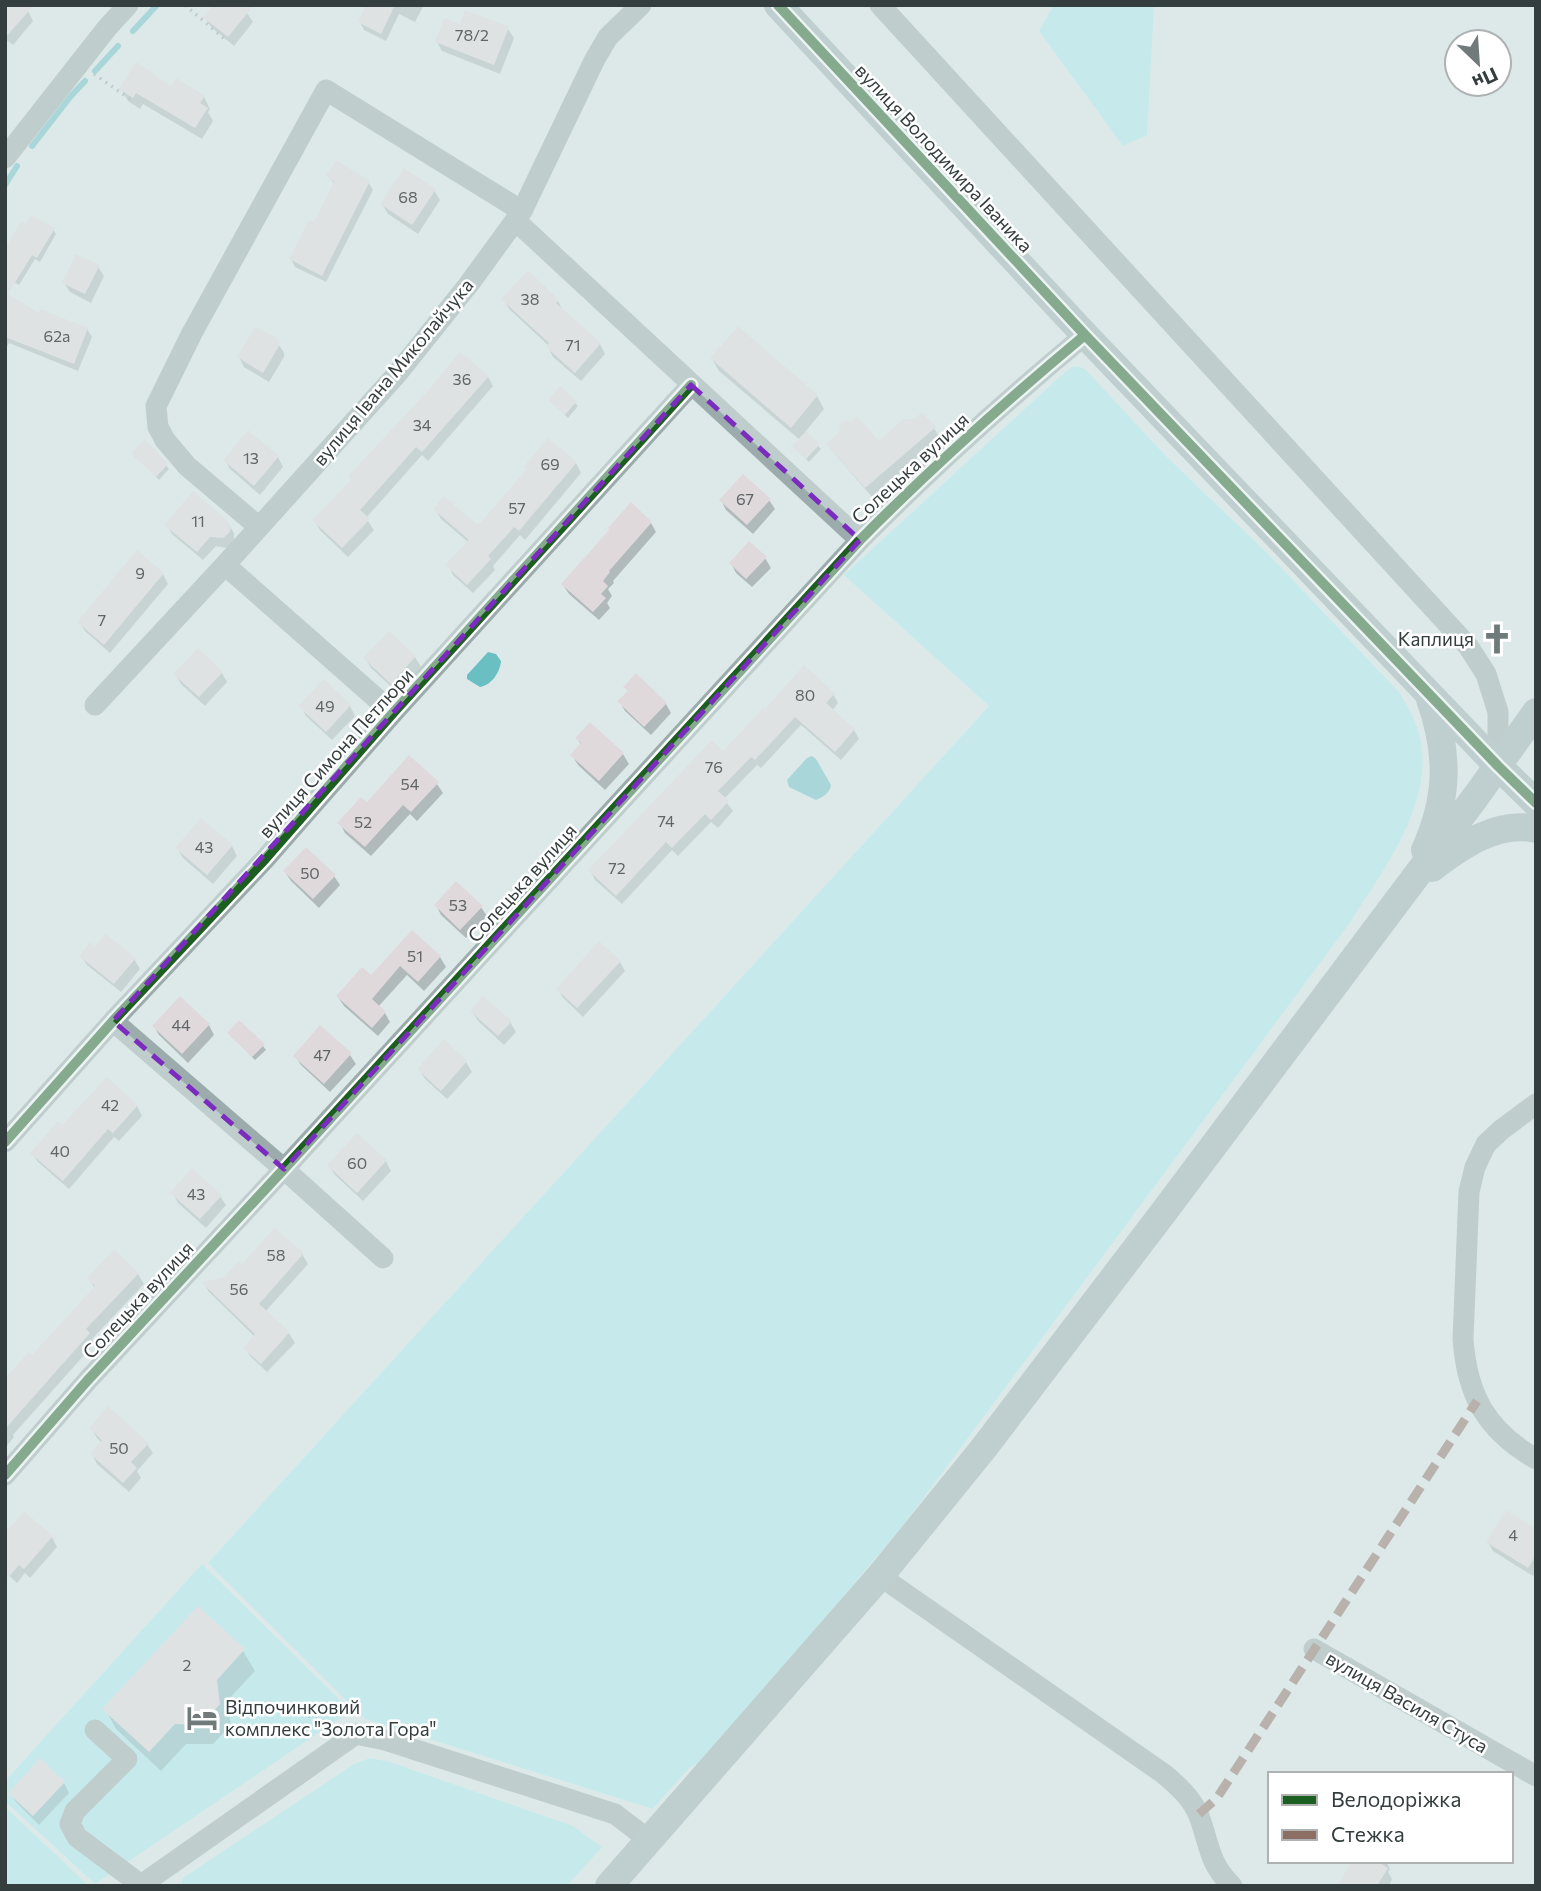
<svg xmlns="http://www.w3.org/2000/svg" width="1541" height="1891" font-family="Commissioner,sans-serif">
<style>
.green{fill:#acecef}
.water{fill:#6abfc3}
.shadow{fill:#0003}
.lines{fill:none;stroke-linecap:round;stroke-linejoin:round}
.stream{stroke:#6abfc3;stroke-width:6}
.building{fill:#e0d9dc}
.path{stroke:#9ea9aa;stroke-width:3.5;stroke-dasharray:2 5;stroke-linecap:butt}
.minor{stroke:#9cabac;stroke-width:21}
.major{stroke:#9cadad;stroke-width:28}
.quiet{stroke:#8d6e63;stroke-width:9;stroke-dasharray:18 9;stroke-linecap:butt}
.cycleway-casing{stroke:#fff;stroke-width:15}
.cycleway{stroke:#1b5e20;stroke-width:10}
.marked{fill:none;stroke:#7b2cbf;stroke-width:5;stroke-dasharray:14 9;stroke-linejoin:round}
.labels{text-anchor:middle;stroke-width:5;stroke-linejoin:round;paint-order:stroke}
.number-label{font-size:16px;fill:#606566}
.street-label{font-size:19px;fill:#353e3e;stroke:#fff}
.poi-label{font-size:19px;fill:#353e3e;stroke:#fff;text-anchor:end}
</style>
<rect width="100%" height="100%" fill="#dde9e9"/>
<path class="green" d="M 1054,5 L 1154,5 L 1147,135 L 1123,146 L 1039,31 Z
M 1078,366 L 1086,370 L 1165,455 L 1268,554 L 1399,692 C 1406,704 1414,716 1418,730 C 1439,799 1383,870 1349,924 L 905,1523 L 706,1760 L 689,1768 L 653,1809 L 365,1719 L 208,1563 L 989,706 L 844,575 L 1066,371 L 1073,367 Z
M 202,1564 L 351,1711 L 95,1884 L 5,1801 L 5,1781 Z
M 370,1758 L 390,1762 L 573,1826 L 602,1847 L 567,1886 L 181,1886 L 183,1878 L 354,1764 Z
M 5,1807 L 89,1886 L 5,1886 Z"/>
<path class="water" d="M 488,652 L 496,654 L 501,661 C 500,672 492,685 480,687 L 467,679 L 467,675 Z
M 812,756 L 816,759 L 831,785 C 830,793 823,797 816,800 L 789,787 L 787,780 L 807,758 Z"/>
<path class="shadow" d="M 5,5 L 28,11 L 33,21 L 13,45 L 5,39 Z
M 368,5 L 424,5 L 415,22 L 399,14 L 386,41 L 364,30 L 360,22 Z
M 247,13 L 253,22 L 234,46 L 211,27 L 205,17 Z
M 508,29 L 514,38 L 500,74 L 442,51 L 437,42 Z
M 172,88 L 204,97 L 210,109 L 208,112 L 213,121 L 202,139 L 143,104 L 140,109 L 128,101 L 121,89 Z
M 328,176 L 369,183 L 373,190 L 326,282 L 295,267 L 291,259 L 314,224 L 335,185 Z
M 434,190 L 440,200 L 418,234 L 388,214 L 382,204 Z
M 53,229 L 56,234 L 40,262 L 35,259 L 19,285 L 5,276 Z
M 98,267 L 104,276 L 91,303 L 70,292 L 64,283 Z
M 5,295 L 40,315 L 87,329 L 92,337 L 78,371 L 9,343 L 5,350 Z
M 504,299 L 558,301 L 563,311 L 600,344 L 605,354 L 581,381 L 553,357 L 548,347 L 549,346 L 509,309 Z
M 738,328 L 817,396 L 824,409 L 805,432 L 821,449 L 809,462 L 797,450 L 800,440 L 719,371 L 712,359 Z
M 275,338 L 284,353 L 284,357 L 269,382 L 244,367 L 239,357 Z
M 488,377 L 493,386 L 428,461 L 422,455 L 366,518 L 374,530 L 348,557 L 320,530 L 314,520 L 353,481 L 350,477 Z
M 561,389 L 578,406 L 568,418 L 550,400 Z
M 934,428 L 940,438 L 872,497 L 834,453 L 829,444 L 879,443 Z
M 548,440 L 576,463 L 581,473 L 525,540 L 520,535 L 493,566 L 495,570 L 473,593 L 453,575 L 448,565 L 468,542 L 441,519 L 435,509 L 478,527 L 528,471 Z
M 134,454 L 166,465 L 169,469 L 159,480 Z
M 278,457 L 283,467 L 260,495 L 230,469 L 225,460 Z
M 721,500 L 769,500 L 775,509 L 753,534 L 726,510 Z
M 228,523 L 234,533 L 234,542 L 231,546 L 226,548 L 216,546 L 203,560 L 172,534 L 167,525 Z
M 651,523 L 656,532 L 613,581 L 614,583 L 608,589 L 612,596 L 607,603 L 610,608 L 599,620 L 569,594 L 563,585 Z
M 765,558 L 771,568 L 752,587 L 736,573 L 731,563 Z
M 163,574 L 168,584 L 110,653 L 85,631 L 79,622 Z
M 389,633 L 415,657 L 421,667 L 397,692 L 371,668 L 365,658 Z
M 222,673 L 227,682 L 205,706 L 181,684 L 175,674 Z
M 625,687 L 666,704 L 671,713 L 651,735 L 625,711 L 620,702 L 629,692 Z
M 833,694 L 838,703 L 832,711 L 854,730 L 859,739 L 841,760 L 801,725 L 761,768 L 757,765 L 724,799 L 733,811 L 718,828 L 711,822 L 678,856 L 672,850 L 622,904 L 595,880 L 590,870 L 723,753 Z
M 301,706 L 350,706 L 355,716 L 332,740 L 306,716 Z
M 590,724 L 623,754 L 629,764 L 605,790 L 578,765 L 572,755 L 581,745 L 577,738 Z
M 437,784 L 443,793 L 417,821 L 410,814 L 371,856 L 345,833 L 340,823 L 367,804 Z
M 232,846 L 237,856 L 213,884 L 183,858 L 177,848 Z
M 285,872 L 334,876 L 340,885 L 319,908 L 291,881 Z
M 436,905 L 481,907 L 487,916 L 466,938 L 441,915 Z
M 412,932 L 440,957 L 446,967 L 424,991 L 407,975 L 378,1007 L 385,1013 L 390,1022 L 378,1036 L 344,1006 L 338,997 L 371,977 Z
M 96,948 L 134,959 L 140,969 L 121,992 L 87,965 L 81,956 Z
M 620,962 L 625,971 L 583,1017 L 563,998 L 558,989 Z
M 180,998 L 209,1025 L 214,1035 L 188,1063 L 159,1035 L 154,1026 Z
M 472,1012 L 510,1022 L 516,1032 L 504,1045 L 478,1021 Z
M 229,1033 L 263,1046 L 266,1050 L 255,1060 Z
M 444,1042 L 466,1062 L 472,1072 L 447,1099 L 425,1079 L 419,1069 Z
M 350,1055 L 356,1064 L 330,1092 L 301,1065 L 295,1056 Z
M 107,1079 L 137,1106 L 142,1116 L 119,1141 L 114,1137 L 69,1189 L 38,1162 L 32,1153 L 62,1127 Z
M 386,1161 L 391,1171 L 363,1201 L 335,1175 L 329,1165 Z
M 173,1194 L 220,1196 L 226,1205 L 206,1228 L 178,1203 Z
M 302,1254 L 308,1264 L 265,1312 L 289,1333 L 295,1343 L 267,1372 L 251,1357 L 245,1348 L 255,1337 L 209,1292 L 204,1283 L 224,1279 L 242,1267 Z
M 138,1274 L 144,1284 L 92,1339 L 94,1344 L 13,1435 L 14,1437 L 5,1448 L 5,1380 L 32,1357 L 95,1289 L 89,1278 Z
M 91,1428 L 147,1444 L 153,1453 L 137,1471 L 141,1478 L 129,1492 L 97,1464 L 92,1454 L 102,1443 L 97,1438 Z
M 1536,1531 L 1536,1573 L 1533,1576 L 1493,1551 L 1488,1542 Z
M 52,1537 L 57,1547 L 30,1578 L 25,1573 L 17,1583 L 5,1572 Z
M 243,1651 L 255,1671 L 227,1701 L 231,1725 L 213,1744 L 186,1744 L 161,1771 L 116,1729 L 105,1709 Z
M 40,1761 L 64,1783 L 69,1793 L 39,1825 L 16,1802 L 10,1793 Z
M 1354,1861 L 1386,1861 L 1390,1869 L 1388,1872 L 1392,1879 L 1389,1886 L 1342,1886 Z"/>
<g class="lines">
<path class="stream" d="M 133,31 L 157,5
M 95,71 L 118,46
M 32,146 L 71,96 L 85,81
M 5,185 L 17,166"/>
</g>
<path class="building" d="M 5,5 L 34,5 L 5,38 Z
M 213,5 L 254,5 L 228,37 L 203,17 Z
M 366,5 L 395,5 L 381,34 L 358,22 Z
M 465,10 L 509,27 L 494,65 L 435,42 L 444,18 L 460,24 Z
M 136,62 L 171,86 L 176,78 L 205,96 L 200,103 L 208,108 L 195,128 L 136,93 L 133,98 L 119,89 Z
M 336,160 L 370,181 L 322,276 L 289,259 L 309,220 L 314,222 L 334,182 L 326,176 Z
M 404,168 L 436,189 L 412,225 L 380,204 Z
M 31,215 L 55,228 L 37,258 L 32,255 L 8,294 L 39,313 L 40,309 L 88,328 L 74,364 L 5,337 L 5,249 L 21,221 L 26,224 Z
M 76,254 L 100,265 L 85,294 L 62,283 Z
M 528,270 L 559,300 L 556,303 L 601,343 L 575,373 L 546,347 L 549,343 L 501,299 Z
M 738,326 L 818,395 L 791,428 L 710,358 Z
M 255,327 L 276,337 L 279,341 L 279,346 L 263,373 L 237,357 Z
M 460,352 L 489,376 L 422,452 L 416,447 L 360,510 L 370,519 L 342,548 L 312,520 L 352,479 L 348,476 L 425,394 Z
M 560,386 L 577,401 L 565,415 L 548,400 Z
M 922,412 L 936,427 L 865,488 L 826,444 L 839,432 L 840,426 L 845,421 L 851,421 L 857,416 L 879,441 L 903,419 L 914,419 Z
M 248,430 L 279,456 L 254,486 L 223,460 Z
M 806,431 L 820,444 L 806,459 L 792,446 Z
M 548,438 L 577,462 L 519,531 L 514,527 L 488,556 L 491,559 L 467,585 L 445,565 L 469,540 L 433,509 L 444,496 L 478,525 L 527,469 L 524,466 Z
M 145,439 L 168,464 L 156,477 L 131,454 Z
M 743,474 L 771,499 L 747,525 L 719,500 Z
M 193,491 L 227,520 L 231,529 L 228,534 L 223,538 L 210,537 L 197,552 L 164,525 Z
M 631,502 L 652,522 L 609,571 L 610,572 L 603,581 L 608,586 L 601,594 L 606,598 L 593,612 L 561,584 L 609,530 L 608,528 Z
M 749,541 L 767,557 L 746,579 L 729,563 Z
M 137,550 L 164,573 L 104,645 L 77,622 Z
M 389,631 L 416,656 L 391,684 L 363,658 Z
M 198,648 L 223,672 L 199,697 L 173,674 Z
M 804,665 L 835,693 L 826,703 L 855,729 L 835,752 L 795,717 L 755,760 L 751,757 L 718,791 L 729,801 L 711,820 L 705,814 L 672,848 L 666,842 L 616,896 L 588,870 L 712,740 L 723,751 L 763,708 L 765,709 Z
M 636,673 L 667,703 L 644,727 L 617,701 L 628,691 L 623,687 Z
M 324,679 L 351,705 L 326,732 L 298,706 Z
M 590,722 L 624,753 L 599,781 L 570,755 L 581,743 L 575,738 Z
M 409,755 L 439,782 L 411,812 L 403,805 L 365,847 L 337,823 L 361,797 L 367,802 Z
M 201,818 L 233,845 L 207,875 L 175,848 Z
M 306,847 L 336,875 L 313,899 L 283,871 Z
M 456,881 L 483,906 L 460,930 L 434,905 Z
M 412,930 L 441,956 L 418,982 L 400,966 L 372,999 L 386,1012 L 372,1028 L 336,996 L 362,967 L 371,975 Z
M 105,933 L 136,958 L 114,984 L 79,956 L 90,942 L 96,946 Z
M 599,941 L 621,961 L 577,1008 L 556,989 Z
M 180,996 L 210,1024 L 182,1054 L 152,1026 Z
M 483,996 L 512,1021 L 498,1036 L 470,1011 Z
M 239,1020 L 265,1044 L 252,1057 L 227,1033 Z
M 320,1025 L 352,1053 L 324,1084 L 293,1056 Z
M 444,1039 L 467,1061 L 441,1091 L 417,1069 Z
M 107,1077 L 138,1105 L 113,1133 L 108,1129 L 63,1181 L 30,1153 L 58,1121 L 62,1125 Z
M 357,1133 L 387,1160 L 357,1193 L 327,1165 Z
M 192,1168 L 222,1195 L 200,1219 L 170,1193 Z
M 274,1228 L 304,1253 L 259,1304 L 290,1332 L 261,1364 L 243,1348 L 255,1334 L 201,1282 L 223,1278 L 239,1261 L 242,1264 Z
M 114,1249 L 139,1273 L 86,1329 L 90,1333 L 5,1429 L 5,1378 L 29,1352 L 32,1355 L 95,1286 L 87,1278 Z
M 108,1406 L 149,1443 L 131,1462 L 137,1468 L 123,1483 L 90,1454 L 102,1440 L 89,1428 Z
M 1506,1510 L 1536,1529 L 1536,1555 L 1528,1568 L 1486,1542 Z
M 24,1511 L 53,1536 L 24,1569 L 19,1565 L 5,1581 L 5,1533 Z
M 198,1606 L 245,1649 L 217,1680 L 220,1704 L 201,1725 L 175,1724 L 149,1752 L 102,1709 Z
M 40,1758 L 65,1782 L 33,1816 L 8,1793 Z
M 1352,1861 L 1377,1861 L 1388,1868 L 1377,1886 L 1337,1886 Z"/>
<g class="lines">
<path class="path" d="M 185,5 L 227,41
M 94,74 L 133,101
M 269,1702 L 333,1725"/>
<path class="minor" d="M 880,5 L 1468,646 L 1486,674 L 1498,712 L 1498,766
M 5,158 L 107,28 L 128,5
M 516,221 L 860,540
M 259,527 L 187,466 L 165,440 L 158,427 L 156,406 L 192,333 L 326,90 L 522,211
M 225,565 L 393,713
M 95,705 L 225,565 L 397,374 L 469,284 L 522,211 L 595,59 L 608,37 L 641,5
M 113,1021 L 284,1169 L 383,1258
M 1536,1104 L 1501,1130 L 1486,1144 L 1475,1167 L 1469,1192 L 1463,1339 C 1467,1395 1486,1430 1536,1459
M 5,1142 L 113,1021 L 265,859 L 393,713 L 691,385
M 5,1475 L 87,1381 L 284,1169 L 860,540 C 931,468 1007,400 1085,335
M 880,1576 L 1164,1774 C 1178,1786 1192,1798 1199,1816 C 1210,1845 1208,1862 1232,1886
M 1314,1649 L 1536,1776
M 95,1730 L 127,1759 L 75,1811 L 70,1824 L 77,1837 L 141,1885 L 356,1734 L 385,1740 L 615,1814 L 649,1840"/>
<path class="major" d="M 778,5 L 1085,335 L 1498,766 L 1536,803
M 1425,850 C 1449,797 1449,753 1430,699
M 1432,868 C 1461,846 1498,820 1536,829
M 609,1886 L 880,1576 L 983,1449 L 1163,1213 L 1477,795 L 1536,712"/>
<path class="quiet" d="M 1199,1814 L 1217,1798 L 1477,1401"/>
<g class="cycleway-casing">
<path id="cycleway" d="M 778,5 L 1085,335 L 1498,766 L 1536,803
M 5,1142 L 113,1021 L 265,859 L 393,713 L 691,385
M 5,1475 L 87,1381 L 284,1169 L 860,540 C 931,468 1007,400 1085,335"/>
</g>
<use href="#cycleway" class="cycleway"/>
</g>
<path d="M0 0H1541V1891H0ZM 691,385 L 860,540 L 284,1169 L 113,1021 Z" fill="#dde9e9" fill-opacity=".55" fill-rule="evenodd"/>
<path class="marked" d="M 691,385 L 860,540 L 284,1169 L 113,1021 Z"/>
<defs>
<g id="church-bare" transform="scale(2.415)"><path d="M-1.2-6h2.4v3.5h3.3v2.4h-3.3V6h-2.4V-.1h-3.3v-2.4h3.3Z" fill="#707a7a" stroke="#fff" stroke-width="2.5" paint-order="stroke"/></g>
<g id="hotel-bare" transform="scale(2.415)"><path d="M-6-4.5h1.5V1H6V5H4.5V3h-9V5H-6ZM-4 0a1.8 1.8 0 1 1 3.6 0ZM.5 0V-2.5h3Q6-2.5 6 0Z" fill="#707a7a" stroke="#fff" stroke-width="2.5" paint-order="stroke"/></g>
</defs>
<g fill-rule="evenodd">
<use href="#church-bare" x="1497" y="639"/>
<use href="#hotel-bare" x="202" y="1718"/>
</g>
<g class="labels">
<g class="number-label">
<text x="472" y="41">78/2</text>
<text x="408" y="203">68</text>
<text x="530" y="305">38</text>
<text x="57" y="342">62а</text>
<text x="573" y="351">71</text>
<text x="462" y="385">36</text>
<text x="422" y="431">34</text>
<text x="251" y="464">13</text>
<text x="550" y="470">69</text>
<text x="745" y="505">67</text>
<text x="517" y="514">57</text>
<text x="198" y="527">11</text>
<text x="140" y="579">9</text>
<text x="102" y="626">7</text>
<text x="805" y="701">80</text>
<text x="325" y="712">49</text>
<text x="714" y="773">76</text>
<text x="410" y="790">54</text>
<text x="666" y="827">74</text>
<text x="363" y="828">52</text>
<text x="204" y="853">43</text>
<text x="617" y="874">72</text>
<text x="310" y="879">50</text>
<text x="458" y="911">53</text>
<text x="415" y="962">51</text>
<text x="181" y="1031">44</text>
<text x="322" y="1061">47</text>
<text x="110" y="1111">42</text>
<text x="60" y="1157">40</text>
<text x="357" y="1169">60</text>
<text x="196" y="1200">43</text>
<text x="276" y="1261">58</text>
<text x="239" y="1295">56</text>
<text x="119" y="1454">50</text>
<text x="1513" y="1541">4</text>
<text x="187" y="1671">2</text>
</g>
<g class="street-label">
<text transform="translate(944 158) rotate(47)" y="7">вулиця Володимира Іваника</text>
<text transform="translate(393 372) rotate(-50)" y="7">вулиця Івана Миколайчука</text>
<text transform="translate(910 468) rotate(-43)" y="7">Солецька вулиця</text>
<text transform="translate(336 753) rotate(-48)" y="7">вулиця Симона Петлюри</text>
<text transform="translate(522 883) rotate(-48)" y="7">Солецька вулиця</text>
<text transform="translate(138 1300) rotate(-47)" y="7">Солецька вулиця</text>
<text transform="translate(1407 1702) rotate(30)" y="7">вулиця Василя Стуса</text>
</g>
<g class="poi-label">
<text x="1474" y="646">Каплиця</text>
<text x="225" y="1714" text-anchor="start">Відпочинковий<tspan x="225" dy="22">комплекс "Золота Гора"</tspan></text>
</g>
</g>
<rect width="1541" height="1891" fill="none" stroke="#353e3e" stroke-width="14"/>
<rect x="1268" y="1772" width="245" height="91" fill="#ffffff" stroke="#aeb2b2" stroke-width="2"/>
<rect x="1282" y="1795" width="35" height="10" fill="#1b5e20" stroke="#aeb2b2" stroke-width="2"/>
<text x="1331" y="1807" font-size="21" fill="#353e3e">Велодоріжка</text>
<rect x="1282" y="1830" width="35" height="10" fill="#8d6e63" stroke="#aeb2b2" stroke-width="2"/>
<text x="1331" y="1842" font-size="21" fill="#353e3e">Стежка</text>
<g transform="translate(1478 63) rotate(155)"><circle r="33" fill="#ffffff" stroke="#aeb2b2" stroke-width="2"/>
<path d="M0-5L12 26L0 18L-12 26Z" fill="#707a7a"/>
<text y="-10" font-size="19" font-weight="bold" text-anchor="middle" fill="#353e3e">Пн</text>
</g>
</svg>
